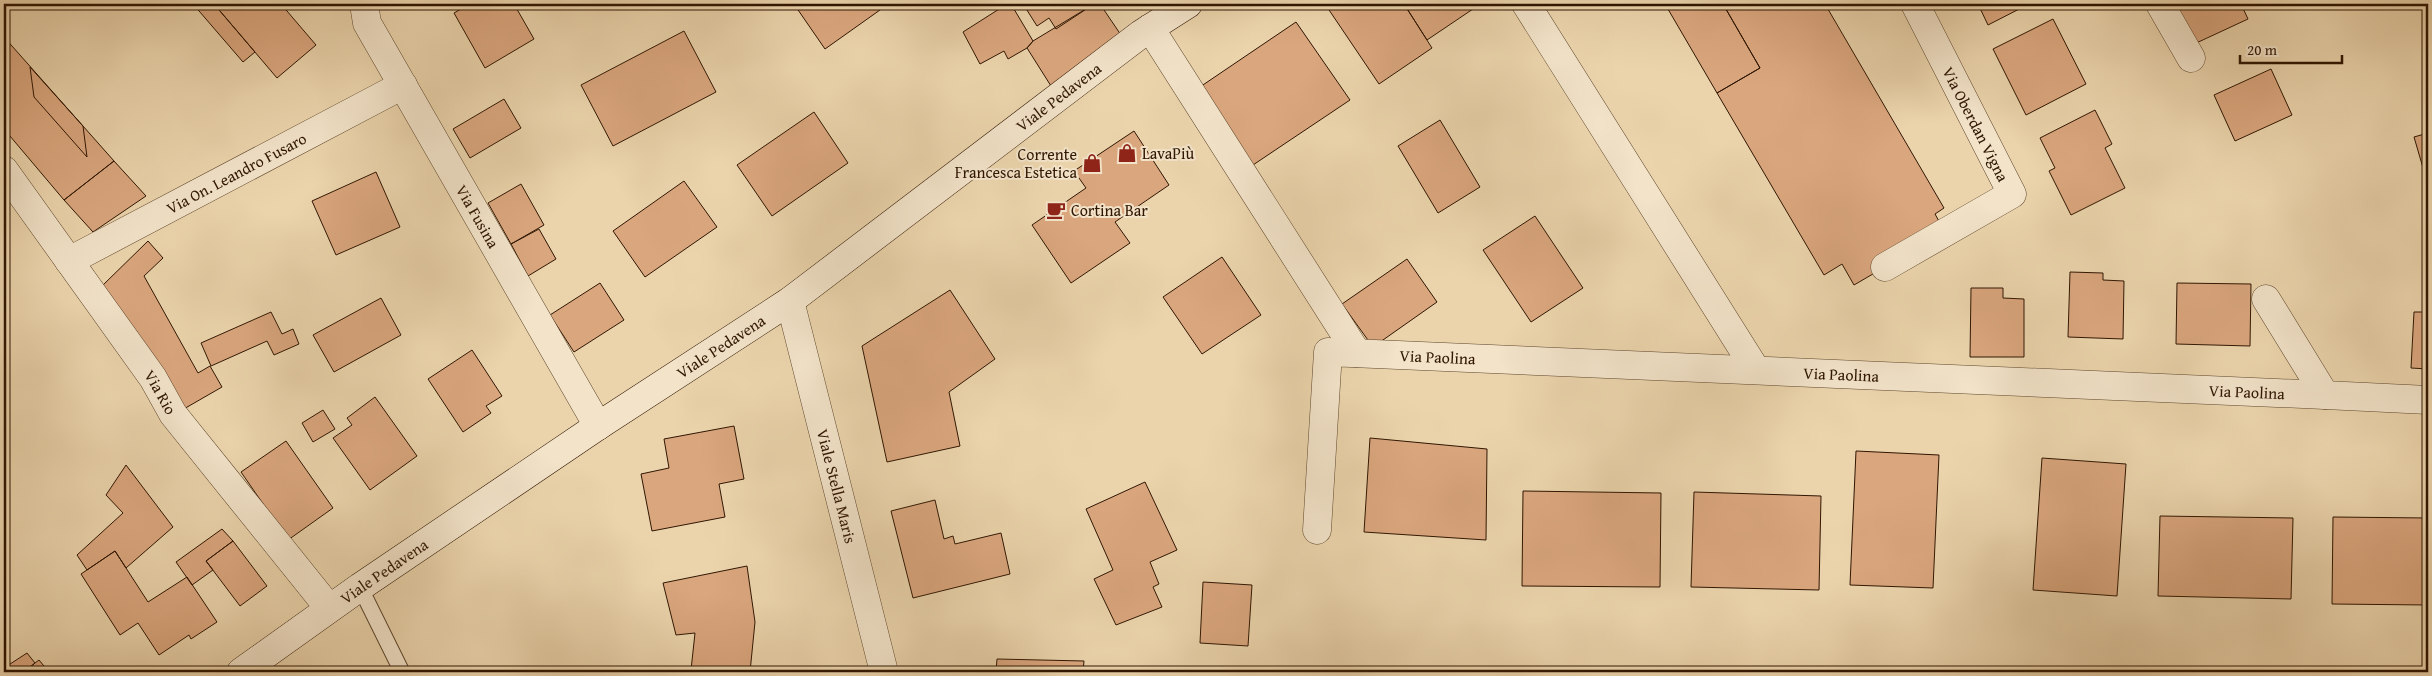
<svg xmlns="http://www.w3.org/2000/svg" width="2432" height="676" font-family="'Gentium Book Plus',serif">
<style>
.building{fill:#daa67e;stroke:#2f1602}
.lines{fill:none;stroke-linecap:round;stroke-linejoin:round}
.lane-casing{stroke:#5e462c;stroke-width:17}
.street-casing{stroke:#5e462c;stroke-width:29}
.secondary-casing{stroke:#2f1602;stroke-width:29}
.lane{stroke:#f2e3c9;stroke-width:15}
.street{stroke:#f2e3c9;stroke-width:28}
.secondary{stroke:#f2e3c9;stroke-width:28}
.labels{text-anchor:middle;stroke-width:4;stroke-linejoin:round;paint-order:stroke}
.street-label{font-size:16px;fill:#2f1602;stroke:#f2e3c9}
.poi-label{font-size:16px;fill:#2f1602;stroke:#f2e3c9;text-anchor:start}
</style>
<rect width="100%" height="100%" fill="#ebd4ac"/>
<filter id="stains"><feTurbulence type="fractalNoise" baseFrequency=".004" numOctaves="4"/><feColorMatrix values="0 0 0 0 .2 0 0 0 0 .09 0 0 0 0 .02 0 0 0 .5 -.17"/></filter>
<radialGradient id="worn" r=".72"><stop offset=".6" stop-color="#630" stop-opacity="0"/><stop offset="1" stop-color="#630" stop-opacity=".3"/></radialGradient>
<path class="building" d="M 193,4 L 214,4 L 255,52 L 243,62 Z
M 214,4 L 281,4 L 316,45 L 277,78 Z
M 470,4 L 514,4 L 534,39 L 485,68 L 454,13 Z
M 801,4 L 887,4 L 887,5 L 825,49 L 796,7 Z
M 1007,4 L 1011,4 L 1033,41 L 1027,48 L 1008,59 L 1004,51 L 980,64 L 963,32 Z
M 1030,4 L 1094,4 L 1056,29 L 1049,18 L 1037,26 L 1025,7 Z
M 1094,4 L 1100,4 L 1123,38 L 1051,86 L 1027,48 L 1033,41 Z
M 1325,4 L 1404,4 L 1432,48 L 1379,84 Z
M 1404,4 L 1470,4 L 1473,9 L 1427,40 Z
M 1665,4 L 1723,4 L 1760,68 L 1717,93 Z
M 1723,4 L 1825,4 L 1944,208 L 1935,214 L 1945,232 L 1854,285 L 1842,264 L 1824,275 L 1717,93 L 1760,68 Z
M 1978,4 L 2029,4 L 1988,25 Z
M 2172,4 L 2241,4 L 2248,19 L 2192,45 Z
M 2053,19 L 2086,84 L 2026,115 L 1993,49 Z
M 1296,22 L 1350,100 L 1247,169 L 1194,91 Z
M 684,31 L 716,92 L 613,146 L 581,85 Z
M 4,37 L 114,161 L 64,200 L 4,129 Z
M 30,67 L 83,126 L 87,157 L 34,97 Z
M 2271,69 L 2292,115 L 2235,141 L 2214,95 Z
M 504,99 L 521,128 L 470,158 L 453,129 Z
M 2095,110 L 2112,144 L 2105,148 L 2125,188 L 2071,215 L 2049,171 L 2055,168 L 2040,138 Z
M 814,112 L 848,163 L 772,216 L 737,165 Z
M 1440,120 L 1480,187 L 1438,213 L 1398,146 Z
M 1134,131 L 1169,185 L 1115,222 L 1130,243 L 1071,283 L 1032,225 L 1086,188 L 1074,171 Z
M 2428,133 L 2428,185 L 2414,137 Z
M 114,161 L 146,196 L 93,232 L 64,200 Z
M 376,172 L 400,227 L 336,255 L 312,201 Z
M 684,181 L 717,227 L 645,277 L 613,231 Z
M 521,184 L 544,225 L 511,244 L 488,203 Z
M 1535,216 L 1583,288 L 1531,322 L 1483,250 Z
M 539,229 L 556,259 L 528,276 L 511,244 Z
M 148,241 L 163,258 L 144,276 L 198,373 L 210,366 L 222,387 L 182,410 L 102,286 Z
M 1222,257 L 1261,315 L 1202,354 L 1163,297 Z
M 1407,259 L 1437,302 L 1373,347 L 1342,304 Z
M 2070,272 L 2103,273 L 2103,280 L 2124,281 L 2123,339 L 2068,337 Z
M 600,283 L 624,320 L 574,352 L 550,315 Z
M 2177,283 L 2251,284 L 2250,346 L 2176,344 Z
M 1971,288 L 2003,288 L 2003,298 L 2024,299 L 2024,357 L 1970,357 Z
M 950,290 L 995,359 L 949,392 L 960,446 L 887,462 L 862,346 Z
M 381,298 L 401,335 L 334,372 L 313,335 Z
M 271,312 L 282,334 L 293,329 L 299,344 L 274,355 L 267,341 L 211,366 L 201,343 Z
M 2414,312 L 2428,312 L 2428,369 L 2411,368 Z
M 472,350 L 502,396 L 486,406 L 491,413 L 463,432 L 428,379 Z
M 375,397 L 417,456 L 370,490 L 333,438 L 352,425 L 347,418 Z
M 323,410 L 335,429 L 313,442 L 302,423 Z
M 734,426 L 744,479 L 719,484 L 725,517 L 652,531 L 641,474 L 669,468 L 664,439 Z
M 1370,438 L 1487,449 L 1486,540 L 1364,532 Z
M 286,441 L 333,508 L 288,540 L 241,472 Z
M 1856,451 L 1939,455 L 1933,588 L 1850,585 Z
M 2042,458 L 2126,464 L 2117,596 L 2033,590 Z
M 126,465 L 173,527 L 126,568 L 115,551 L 87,570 L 77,555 L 123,513 L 106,495 Z
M 1145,482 L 1177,550 L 1150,562 L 1159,584 L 1153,587 L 1162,607 L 1116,625 L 1094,579 L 1113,570 L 1086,509 Z
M 1523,491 L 1661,493 L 1660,587 L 1522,586 Z
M 1694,492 L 1821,496 L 1819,590 L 1691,587 Z
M 935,500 L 944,539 L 953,536 L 955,544 L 1001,533 L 1010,574 L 913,598 L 891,511 Z
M 2160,516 L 2293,518 L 2291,599 L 2158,596 Z
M 2333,517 L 2428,518 L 2428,605 L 2332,604 Z
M 222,529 L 233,541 L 206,561 L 213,570 L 192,585 L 176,562 Z
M 233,541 L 267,586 L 240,606 L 206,561 Z
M 115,551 L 148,602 L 187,577 L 217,622 L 191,639 L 189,635 L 159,655 L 138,623 L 120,635 L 81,574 Z
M 747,566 L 755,622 L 750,672 L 691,670 L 695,633 L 676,635 L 663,583 Z
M 1203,582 L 1252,585 L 1248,646 L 1200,643 Z
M 27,653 L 35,663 L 24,672 L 10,672 L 7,666 Z
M 997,659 L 1084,661 L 1083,672 L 996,672 Z
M 39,660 L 49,672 L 24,672 L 35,663 Z"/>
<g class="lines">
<g class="lane-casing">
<path id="lane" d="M 360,587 L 402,672"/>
</g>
<g class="street-casing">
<g id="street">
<path id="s1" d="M 364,4 L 367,23 L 598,426"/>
<path d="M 1526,4 L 1756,370"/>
<path d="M 2160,4 L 2191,58"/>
<path d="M 1150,28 L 1357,353"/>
<path id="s2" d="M 4,170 L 153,378 L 173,414 L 329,608"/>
<path id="s3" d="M 69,261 L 403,85"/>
<path d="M 1885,267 L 2012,194 L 1915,4"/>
<path d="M 2266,299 L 2325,395 L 2428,400"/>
<path id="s4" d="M 790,301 L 884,672"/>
<path id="s5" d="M 1317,530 L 1328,352 L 2325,395"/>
</g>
</g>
<g class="secondary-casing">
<g id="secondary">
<path id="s6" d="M 241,672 L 360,587 L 598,426 L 790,301 L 1141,34 L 1188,4"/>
</g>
</g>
<use href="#lane" class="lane"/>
<use href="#street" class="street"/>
<use href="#secondary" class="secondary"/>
</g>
<defs>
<g id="shop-bare" transform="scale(1.5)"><path d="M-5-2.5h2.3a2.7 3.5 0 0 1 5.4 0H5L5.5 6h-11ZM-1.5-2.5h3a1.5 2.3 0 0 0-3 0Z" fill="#8f2418" stroke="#f2e3c9" stroke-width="2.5" paint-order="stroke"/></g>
<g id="cafe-bare" transform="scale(1.5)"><path d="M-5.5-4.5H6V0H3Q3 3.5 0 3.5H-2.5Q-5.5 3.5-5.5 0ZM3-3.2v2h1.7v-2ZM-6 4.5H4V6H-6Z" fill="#8f2418" stroke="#f2e3c9" stroke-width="2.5" paint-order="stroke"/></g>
</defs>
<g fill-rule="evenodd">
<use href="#shop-bare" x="1127" y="153"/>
<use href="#shop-bare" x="1092" y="163"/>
<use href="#cafe-bare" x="1056" y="210"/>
</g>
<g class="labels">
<g class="street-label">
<text dy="6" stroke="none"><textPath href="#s6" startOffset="1000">Viale Pedavena</textPath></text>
<text transform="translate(1976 124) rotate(63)" y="6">Via Oberdan Vigna</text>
<text dy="6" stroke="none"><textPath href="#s3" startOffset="189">Via On. Leandro Fusaro</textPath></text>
<text dy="6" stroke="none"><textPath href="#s1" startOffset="242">Via Fusina</textPath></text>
<text dy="6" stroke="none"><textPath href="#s6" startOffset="580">Viale Pedavena</textPath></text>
<text dy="6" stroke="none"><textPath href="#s5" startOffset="288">Via Paolina</textPath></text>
<text dy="6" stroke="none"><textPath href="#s5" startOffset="692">Via Paolina</textPath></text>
<text dy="6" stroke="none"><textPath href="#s5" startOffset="1098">Via Paolina</textPath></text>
<text dy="6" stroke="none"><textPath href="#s2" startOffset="272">Via Rio</textPath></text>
<text dy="6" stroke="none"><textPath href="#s4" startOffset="191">Viale Stella Maris</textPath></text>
<text dy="6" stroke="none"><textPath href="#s6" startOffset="175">Viale Pedavena</textPath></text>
</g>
<g class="poi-label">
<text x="1142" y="159">LavaPiù</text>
<text x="1077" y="160" text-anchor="end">Corrente<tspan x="1077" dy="18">Francesca Estetica</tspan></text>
<text x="1071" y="216">Cortina Bar</text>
</g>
</g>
<rect width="2432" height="676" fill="none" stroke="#ebd4ac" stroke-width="20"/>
<rect x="5" y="5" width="2422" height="666" fill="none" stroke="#2f1602" stroke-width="2.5"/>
<rect x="10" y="10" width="2412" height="656" fill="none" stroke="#2f1602"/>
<path d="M2240 55v8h102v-8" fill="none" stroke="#2f1602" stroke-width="2.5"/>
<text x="2247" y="55" font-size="15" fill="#2f1602" stroke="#f2e3c9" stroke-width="4" paint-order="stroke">20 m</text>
<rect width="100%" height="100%" filter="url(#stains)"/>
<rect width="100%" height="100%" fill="url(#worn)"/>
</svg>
